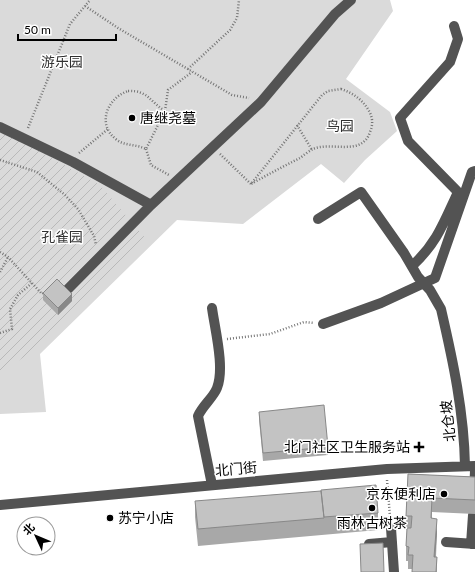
<svg xmlns="http://www.w3.org/2000/svg" width="475" height="572" font-family="Lato,'Noto Sans SC',sans-serif">
<style>
.green{fill:#dadada}
.garden{fill:url(#garden-furrows)}
.lines{fill:none;stroke-linecap:round;stroke-linejoin:round}
.path{stroke:#757575;stroke-width:2.5;stroke-dasharray:1 2;stroke-linecap:butt}
.minor{stroke:#535353;stroke-width:10}
.wall{fill:#a8a8a8}
.shaded-wall{fill:#888}
.building{fill:#c3c3c3;stroke:#888}
.poi-dot{fill:#000;stroke:#fff;stroke-width:1.5}
.labels{text-anchor:middle;stroke-width:3;stroke-linejoin:round;paint-order:stroke}
.park-label{font-size:14px;fill:#313131;stroke:#fff}
.poi-label{font-size:14px;fill:#000;stroke:#fff;text-anchor:start}
.street-label{font-size:14px;fill:#000;stroke:#fff}
</style>
<defs>
<pattern id="garden-furrows" width="10" height="10" patternUnits="userSpaceOnUse"><rect width="10" height="10" fill="#dadada"/><path d="M-1 1l2-2M0 10L10 0M9 11l2-2" fill="none" stroke="#b9b9b9"/></pattern>
</defs>
<rect width="100%" height="100%" fill="#fff"/>
<path class="green" d="M 0,0 L 390,0 L 393,11 L 346,79 L 390,112 L 397,131 L 365,160 L 344,183 L 321,164 L 243,224 L 177,220 L 40,354 L 46,412 L 0,414 Z"/>
<path class="garden" d="M 0,129 L 100,185 L 146,239 L 39,347 L 0,373 Z"/>
<g class="lines">
<path class="path" d="M 85,6 L 118,28 L 232,95 L 249,98
M 188,69 L 230,30 L 237,18 L 239,0
M 341,89 C 353,93 363,100 369,111 C 373,118 373,125 370,132 C 362,157 331,141 313,149 C 309,151 304,155 300,158 C 284,166 267,175 251,184 L 322,95 L 328,91 Z
M 128,91 C 148,90 150,102 165,111 L 146,149 C 136,144 125,146 117,140 C 96,125 107,98 128,91 Z
M 165,111 L 168,90 L 192,72
M 297,125 L 312,150
M 28,128 L 70,24 L 90,0
M 146,149 L 151,165 L 169,175
M 79,153 L 108,129
M 220,154 L 251,184
M 0,160 L 37,172 L 65,195 L 78,209 L 94,236 L 96,245
M 0,252 L 8,257 L 42,294 L 45,292
M 0,272 L 8,257
M 0,333 L 12,329 L 10,309 L 18,295 L 32,283
M 227,339 L 270,334 L 304,322 L 314,323
M 387,480 L 390,517"/>
<path class="minor" d="M 0,127 L 73,162 L 151,205
M 318,219 L 361,192 L 404,253 L 418,277 L 430,290 L 441,309 C 453,361 464,412 465,466
M 412,266 C 437,243 444,222 458,192 L 408,141 L 400,118 L 450,62 L 458,39 L 454,26
M 68,289 L 151,205 L 261,102 L 335,14 L 351,0
M 212,308 C 215,330 225,368 217,388 C 213,398 203,405 198,416 L 212,485
M 323,324 L 381,303 L 435,278 L 472,172 L 475,171
M 474,491 L 475,471
M 0,505 L 387,469 L 475,466
M 391,528 L 394,572
M 446,542 L 475,544
M 369,544 L 392,542
M 471,544 L 473,515"/>
</g>
<path class="wall" d="M 43,293 L 72,301 L 58,315 L 43,300 Z
M 259,412 L 328,447 L 328,455 L 263,461 L 259,420 Z
M 408,474 L 475,477 L 475,514 L 432,512 L 432,518 L 437,533 L 436,557 L 437,557 L 437,572 L 412,572 L 412,569 L 408,569 L 408,561 L 406,561 L 406,546 L 407,530 L 406,530 L 406,516 Z
M 195,501 L 378,513 L 378,530 L 198,546 L 195,517 Z"/>
<path class="shaded-wall" d="M 72,294 L 72,301 L 58,315 L 58,308 Z
M 437,519 L 437,533 L 434,571 L 434,557 Z"/>
<path class="building" d="M 57,279 L 72,294 L 58,308 L 43,293 Z
M 324,405 L 328,447 L 263,453 L 259,412 Z
M 408,474 L 475,477 L 475,500 L 432,498 L 431,518 L 437,519 L 434,557 L 437,557 L 436,572 L 412,572 L 413,555 L 408,555 L 409,547 L 406,546 L 407,528 L 411,528 L 412,516 L 406,516 Z
M 376,485 L 378,513 L 324,517 L 321,490 Z
M 321,491 L 324,518 L 198,529 L 195,501 Z
M 383,543 L 384,572 L 361,572 L 360,544 Z"/>
<g class="poi-dot">
<circle cx="132" cy="118" r="4"/>
<path d="M417 441h4v4h4v4h-4v4h-4v-4h-4v-4h4z"/>
<circle cx="444" cy="494" r="4"/>
<circle cx="372" cy="508" r="4"/>
<circle cx="110" cy="518" r="4"/>
</g>
<g class="labels">
<g class="park-label">
<text x="62" y="67">游乐园</text>
<text x="340" y="131">鸟园</text>
<text x="62" y="242">孔雀园</text>
</g>
<g class="poi-label">
<text x="140" y="123">唐继尧墓</text>
<text x="410" y="452" text-anchor="end">北门社区卫生服务站</text>
<text x="436" y="499" text-anchor="end">京东便利店</text>
<text x="118" y="523">苏宁小店</text>
<text x="372" y="528" text-anchor="middle">雨林古树茶</text>
</g>
<g class="street-label">
<text transform="translate(448 421) rotate(-96)" y="5">北仓坡</text>
<text transform="translate(236 469) rotate(-5)" y="5">北门街</text>
</g>
</g>
<g transform="translate(36 536) rotate(314)"><circle r="19" fill="#ffffff" stroke="#999999"/>
<path d="M0-3L7 15L0 10L-7 15Z" fill="#000000"/>
<text y="-6" font-size="11" font-weight="bold" text-anchor="middle" fill="#000000">北</text>
</g>
<path d="M18 34v6h98v-6" fill="none" stroke="#000000" stroke-width="2"/>
<text x="24" y="34" font-size="12" fill="#000000" stroke="#ffffff" stroke-width="3" paint-order="stroke">50 m</text>
</svg>
